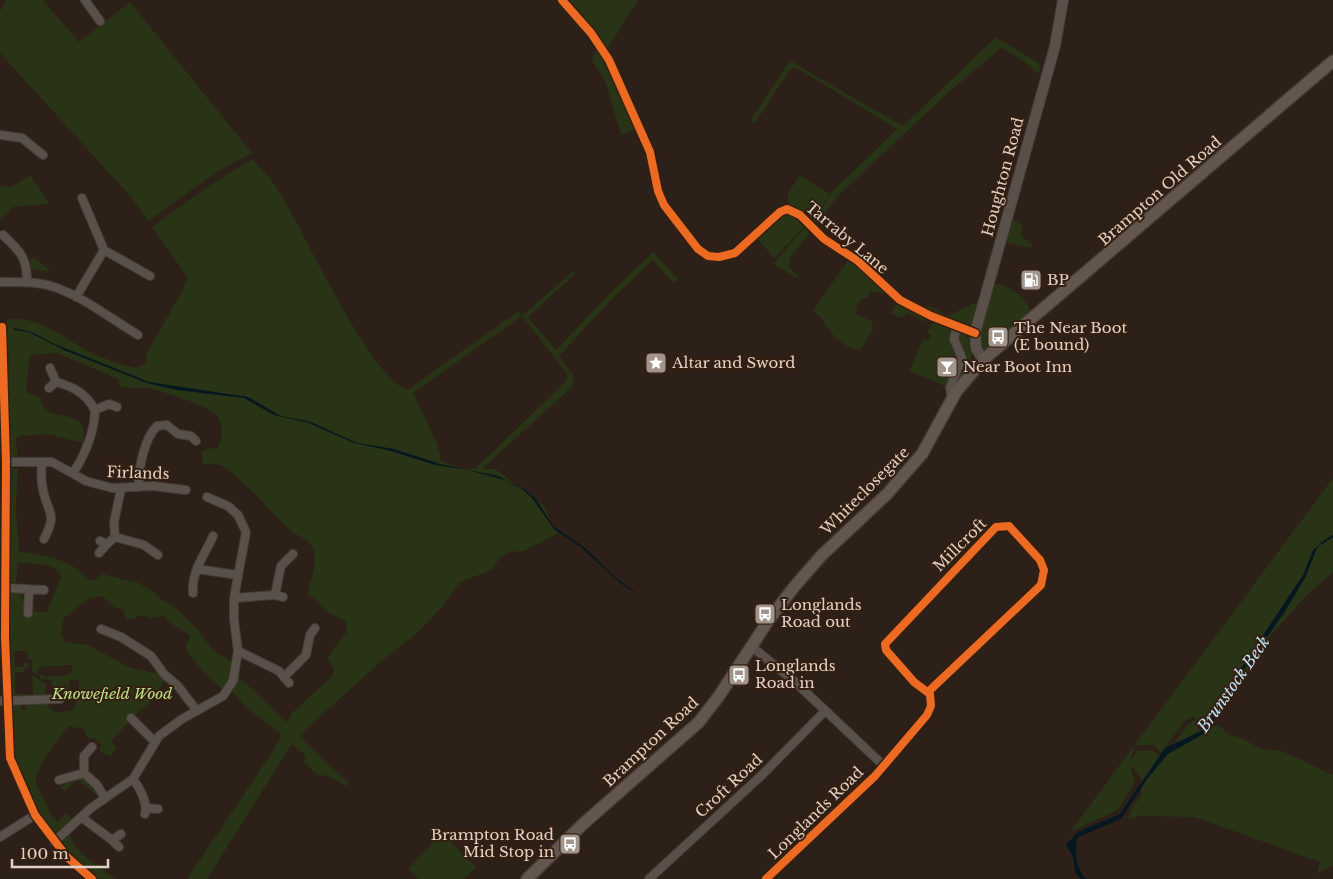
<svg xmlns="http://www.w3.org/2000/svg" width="1333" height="879" font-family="'Libre Baskerville',serif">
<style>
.green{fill:#293315;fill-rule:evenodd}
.water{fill:#051720}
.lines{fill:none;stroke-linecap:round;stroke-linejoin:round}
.stream{stroke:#051720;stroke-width:2}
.minor-casing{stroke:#453b35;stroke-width:10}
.tertiary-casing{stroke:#453b35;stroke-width:12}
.secondary-casing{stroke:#453b35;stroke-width:14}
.minor{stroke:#5a504a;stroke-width:8}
.tertiary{stroke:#5a504a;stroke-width:10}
.secondary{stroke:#62564f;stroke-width:11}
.cycleway-casing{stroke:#341f10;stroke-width:11}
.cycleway{stroke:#ed6a23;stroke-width:8}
.labels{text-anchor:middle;stroke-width:4;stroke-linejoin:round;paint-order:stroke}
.street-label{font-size:15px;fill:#e0d2c8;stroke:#341f10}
.poi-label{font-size:15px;fill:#e0d2c8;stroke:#341f10;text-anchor:start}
.park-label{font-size:15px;font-style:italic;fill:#bae18a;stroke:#341f10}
.water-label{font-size:16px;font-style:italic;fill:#bce1f5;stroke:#341f10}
</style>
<rect width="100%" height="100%" fill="#2c2018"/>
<path class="green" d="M 7,0 L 43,0 L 79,42 L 130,2 L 252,153 L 220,170 L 148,221 L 130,196 L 0,53 L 0,11 Z
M 565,0 L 638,0 L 607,50 Z
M 996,37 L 1040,64 L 1039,74 L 1023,61 L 1002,48 L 998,51 L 950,91 L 838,196 L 815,226 L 812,222 L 832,192 L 897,129 L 797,68 L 793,68 L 788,73 L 755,123 L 750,121 L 787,65 L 793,60 L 800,67 L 903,126 Z
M 597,47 L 607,61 L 636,130 L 621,135 L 605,80 L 592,61 Z
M 253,159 C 260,167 268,176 275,185 C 305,230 364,370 407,390 L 519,311 L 522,316 L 573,271 L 575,274 L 528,317 L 556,350 L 611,292 L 653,252 L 678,279 L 673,283 L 653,260 L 611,300 L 559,356 L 574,376 L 572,387 L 482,469 L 495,469 L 545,506 L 551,525 L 559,533 L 524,551 L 509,552 L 499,559 L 492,570 L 460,582 L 443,606 L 417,633 L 378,664 L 299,736 L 349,783 L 347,786 L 328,776 L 317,775 L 304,762 L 306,756 L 292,744 L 207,879 L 187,879 L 276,746 L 281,734 L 247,708 L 232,692 L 237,675 L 287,722 L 292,713 L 333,675 L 334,669 L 327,658 L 347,631 L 346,622 L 329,613 L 308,594 C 309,580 318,566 314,552 C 310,538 299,538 290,530 C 268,510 247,482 222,466 C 217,464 208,464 203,464 L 201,452 L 206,449 L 217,448 C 223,439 223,425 217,416 C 209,405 159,390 146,388 C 136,386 133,390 120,386 L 118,379 L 57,353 L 30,355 L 26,392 L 40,397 C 41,402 42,408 47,411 C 64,420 88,410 83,443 L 46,434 L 21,436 L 16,439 L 18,458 L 15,462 L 9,461 L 6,376 L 7,319 C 39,316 61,336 88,351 C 103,359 120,364 136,368 L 147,363 L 146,354 L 184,288 L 187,277 L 152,227 L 210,185 ZM 522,316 L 567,374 L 567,380 L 476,468 C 462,471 454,466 441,460 L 436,441 L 413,393 Z
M 30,175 L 50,204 L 13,207 L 0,221 L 0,186 L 11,187 Z
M 800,175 L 830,194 L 813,218 L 774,258 L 756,237 L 783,211 L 788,204 L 788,193 Z
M 1013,220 L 1018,222 L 1023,227 L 1021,236 L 1033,245 L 1030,248 L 1006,242 L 1011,221 Z
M 806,226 L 809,234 L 791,256 L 789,267 L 798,276 L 797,278 L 773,264 Z
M 34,257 L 51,272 L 30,269 L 29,262 Z
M 849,259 L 886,292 L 882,295 L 881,292 L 874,293 L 870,290 L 868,297 L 861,299 L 856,308 L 857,315 L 872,321 L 873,330 L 860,350 C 844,349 834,336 824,324 L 824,321 L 813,310 Z
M 998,284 C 1011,286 1028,301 1031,313 L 986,351 C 970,340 988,300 993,285 Z
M 979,301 L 972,326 L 968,327 L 918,306 L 932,307 L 948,316 Z
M 898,302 L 928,319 L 926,322 L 907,313 L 902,318 L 890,313 Z
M 934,322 L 965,334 C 981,353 968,379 947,387 L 909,371 L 924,338 L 928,341 L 931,335 L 927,332 Z
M 10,467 L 18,469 L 16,508 L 19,552 C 45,555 72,559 89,580 L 95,580 L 102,574 L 139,583 L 155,593 L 161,600 L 173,605 L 198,630 L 214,651 L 232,662 L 232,678 L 224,690 C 218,687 188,656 186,650 C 185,644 190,641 190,635 C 182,631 169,623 164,616 L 150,618 L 142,615 L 133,619 L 126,619 L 123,610 L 114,607 L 102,596 L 88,599 L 63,619 L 61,635 L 65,642 L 88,645 L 131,668 L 160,674 L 165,680 L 147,706 L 140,710 L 111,741 L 117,748 L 110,757 L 100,751 L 101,744 L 95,738 L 87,738 L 83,727 L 75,728 L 70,726 L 65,730 L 42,762 L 35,781 L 52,817 L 58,822 L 66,813 L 72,819 L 57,832 L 52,831 L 31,800 L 13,762 L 11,704 L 19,703 L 23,710 L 26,710 L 27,703 L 44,702 L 55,713 L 73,710 L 79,696 L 79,680 L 70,680 L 68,691 L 71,691 L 71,695 L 67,696 L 65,682 L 63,696 L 53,696 L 58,694 L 58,686 L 52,686 L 51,680 L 40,679 L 40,675 L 43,675 L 44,677 L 68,675 L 72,671 L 72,665 L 38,667 L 38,675 L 32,672 L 32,660 L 28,658 L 27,651 L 16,651 L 14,653 L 15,667 L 24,667 L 24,663 L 29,663 L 29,667 L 24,669 L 24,672 L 15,672 L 15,694 L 30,694 L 26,696 L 9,695 L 9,592 L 20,592 C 25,610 28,612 47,612 L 61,576 C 55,562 32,564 18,563 L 16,582 L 11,582 L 9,580 L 7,470 Z
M 1333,478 L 1333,572 L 1307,595 L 1270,636 L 1227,704 L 1212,711 L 1202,727 L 1193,716 L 1184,722 L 1161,753 L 1154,745 L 1135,745 L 1130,762 L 1137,751 L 1152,750 L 1162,759 L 1185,728 L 1195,719 L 1200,731 L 1219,725 L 1229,735 L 1242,738 L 1260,749 L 1282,751 L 1333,775 L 1333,865 L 1317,874 L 1320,862 L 1194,817 L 1140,816 L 1128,820 L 1132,808 L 1141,796 L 1141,777 L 1130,765 L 1135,782 L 1118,810 L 1070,832 Z
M 32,675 L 46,684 L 46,694 L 33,697 Z
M 83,776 L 96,788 L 97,795 L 79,781 L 75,781 L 65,791 L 59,787 L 75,778 Z
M 442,833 L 476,867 L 464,879 L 418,879 L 408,869 Z
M 71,834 C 69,848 105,871 116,879 C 110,879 101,879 96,878 C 85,872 63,853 63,840 Z"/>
<path class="water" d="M 14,328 L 32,332 L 52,343 L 149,382 L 248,397 L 281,416 L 311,422 L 357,443 L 394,449 L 440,464 L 498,476 L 524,489 L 536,499 L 553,526 L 586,549 L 616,578 L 639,595 L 620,583 L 582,548 L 554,529 L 532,498 L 522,489 L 505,480 L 468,470 L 436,465 L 387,450 L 354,443 L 309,423 L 274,415 L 244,398 L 177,390 L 147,383 L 64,350 L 29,332 L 14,330 Z
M 1333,534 L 1317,548 L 1306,576 L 1284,613 L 1245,668 L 1205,733 L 1168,754 L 1147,779 L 1121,819 L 1078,837 C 1073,848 1077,871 1086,879 L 1081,879 L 1075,873 L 1073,857 L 1066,845 L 1078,832 L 1120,814 L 1165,748 L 1201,731 L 1209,723 L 1222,697 L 1303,575 L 1313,550 Z"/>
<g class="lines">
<path class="stream" d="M 1322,543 L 1333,536"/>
<g class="minor-casing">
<path id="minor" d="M 85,0 L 100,21
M 562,0 L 591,33 L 609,60 L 650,152 L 658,191 L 664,205 L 698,249 L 708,256 L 719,257 L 735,253 L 780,212 L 787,209 L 800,215 L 824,239 L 858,261 L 900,300 L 931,316 L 975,333
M 0,135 L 22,138 L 43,155
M 82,198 L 104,250
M 3,235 C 21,252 27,258 27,282
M 0,282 C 18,282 37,281 54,287 C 84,297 111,319 138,335
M 76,297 L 104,250 L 150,276
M 2,327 L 6,462 L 5,637 L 10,758 L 35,815 L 67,857 L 92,879
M 50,368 L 56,382
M 49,388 L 56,382 C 75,387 86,394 95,410
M 952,399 L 950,388 L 962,358 L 954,339 L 957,326
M 6,462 L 52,462 L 86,481 L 112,488 L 153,486 L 186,490
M 42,462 C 41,471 41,481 43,490 C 48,515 58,512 44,539
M 73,473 C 84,457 95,431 95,410 L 109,404 L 117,407
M 139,487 C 138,471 144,438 157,426 L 167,425 L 178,434 L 191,436 L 196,441
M 121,489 L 114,522 L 115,537 L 144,545 L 158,555
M 100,541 L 107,544 L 115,537
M 99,553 L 107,544
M 197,569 L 238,575
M 6,588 L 44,590
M 193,593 C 191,571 205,555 213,536
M 275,595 L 281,566 L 293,554
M 234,598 L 275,595 L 283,597
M 28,613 L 29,589
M 101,629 L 121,637 L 151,656 L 164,674 L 178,686 L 197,711
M 751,646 L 794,681 L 884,766
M 238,651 L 279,671 L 289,683
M 285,676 L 306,655 L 310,635 L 315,628
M 0,701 L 60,699
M 131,718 L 155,742
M 92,747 L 84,756 L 84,773 L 97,785 L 105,798
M 133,779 C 140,788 148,803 145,814
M 59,780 L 84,773
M 147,808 L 158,809
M 81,817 L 112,840 L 121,834
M 0,837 L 35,815
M 112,840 L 119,847
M 54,842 L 91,808 L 133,779 L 159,736 L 182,719 L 223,696 L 233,681 L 238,651 L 234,620 L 234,598 L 246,532 L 238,515 L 228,506 L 207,497
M 649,879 L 763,774 L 825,711
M 766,879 L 875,776 L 927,715 L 931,706 L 930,694 L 914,682 L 886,650 L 885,644 L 996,527 L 1009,526 L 1040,560 L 1044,570 L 1041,585 L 928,692"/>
</g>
<g class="tertiary-casing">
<path id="tertiary" d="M 983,360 L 976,348 L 975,333 L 1055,46 L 1063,0"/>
</g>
<g class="secondary-casing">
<path id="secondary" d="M 527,879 L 583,824 L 699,722 L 719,696 L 768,621 L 794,587 L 822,555 L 887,494 L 922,454 L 956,392 L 983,360 L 1333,61"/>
</g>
<use href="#minor" class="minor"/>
<use href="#tertiary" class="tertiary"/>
<use href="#secondary" class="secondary"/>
<g class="cycleway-casing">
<path id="cycleway" d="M 562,0 L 591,33 L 609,60 L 650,152 L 658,191 L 664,205 L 698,249 L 708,256 L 719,257 L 735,253 L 780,212 L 787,209 L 800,215 L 824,239 L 858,261 L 900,300 L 931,316 L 975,333
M 2,327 L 6,462 L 5,637 L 10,758 L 35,815 L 67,857 L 92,879
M 766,879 L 875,776 L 927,715 L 931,706 L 930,694 L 914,682 L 886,650 L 885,644 L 996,527 L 1009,526 L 1040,560 L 1044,570 L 1041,585 L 928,692"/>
</g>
<use href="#cycleway" class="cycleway"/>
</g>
<defs>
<g id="fuel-square" transform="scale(1.125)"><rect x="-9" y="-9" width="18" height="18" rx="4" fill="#a1948a" stroke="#341f10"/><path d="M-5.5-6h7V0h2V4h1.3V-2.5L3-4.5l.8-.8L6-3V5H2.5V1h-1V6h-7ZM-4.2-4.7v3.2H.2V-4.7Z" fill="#fff"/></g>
<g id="bus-square" transform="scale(1.125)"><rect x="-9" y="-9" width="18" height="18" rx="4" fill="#a1948a" stroke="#341f10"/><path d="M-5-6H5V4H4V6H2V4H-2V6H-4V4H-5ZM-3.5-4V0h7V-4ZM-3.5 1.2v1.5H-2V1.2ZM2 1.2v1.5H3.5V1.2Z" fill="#fff"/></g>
<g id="sight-square" transform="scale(1.125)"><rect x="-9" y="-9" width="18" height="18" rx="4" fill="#a1948a" stroke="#341f10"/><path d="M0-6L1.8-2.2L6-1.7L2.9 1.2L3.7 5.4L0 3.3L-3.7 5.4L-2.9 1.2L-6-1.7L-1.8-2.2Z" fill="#fff"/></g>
<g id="bar-square" transform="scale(1.125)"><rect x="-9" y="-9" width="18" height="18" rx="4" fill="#a1948a" stroke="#341f10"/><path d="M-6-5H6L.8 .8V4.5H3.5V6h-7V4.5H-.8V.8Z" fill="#fff"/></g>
</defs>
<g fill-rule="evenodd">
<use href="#fuel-square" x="1031" y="280"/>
<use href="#bus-square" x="998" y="337"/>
<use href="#sight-square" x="656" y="363"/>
<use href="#bar-square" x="947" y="367"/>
<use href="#bus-square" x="765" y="614"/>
<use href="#bus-square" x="739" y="675"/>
<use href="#bus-square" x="570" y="844"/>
</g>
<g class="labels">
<g class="street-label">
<text transform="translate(1003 177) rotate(-75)" y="5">Houghton Road</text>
<text transform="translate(1160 191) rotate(-41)" y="5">Brampton Old Road</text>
<text transform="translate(847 238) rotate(40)" y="5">Tarraby Lane</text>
<text transform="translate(138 473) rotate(2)" y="5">Firlands</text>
<text transform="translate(865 491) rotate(-45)" y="5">Whiteclosegate</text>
<text transform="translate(960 545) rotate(-45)" y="5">Millcroft</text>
<text transform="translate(651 742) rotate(-43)" y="5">Brampton Road</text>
<text transform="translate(729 786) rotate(-43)" y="5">Croft Road</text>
<text transform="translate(816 813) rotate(-44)" y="5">Longlands Road</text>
</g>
<g class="poi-label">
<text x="1047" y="285">BP</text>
<text x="1014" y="333">The Near Boot<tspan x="1014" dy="17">(E bound)</tspan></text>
<text x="672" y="368">Altar and Sword</text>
<text x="963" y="372">Near Boot Inn</text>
<text x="781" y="610">Longlands<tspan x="781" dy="17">Road out</tspan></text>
<text x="755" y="671">Longlands<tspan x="755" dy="17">Road in</tspan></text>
<text x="554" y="840" text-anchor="end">Brampton Road<tspan x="554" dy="17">Mid Stop in</tspan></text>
</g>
<g class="park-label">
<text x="112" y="699">Knowefield Wood</text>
</g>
<g class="water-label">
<text transform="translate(1233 684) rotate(-55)" y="6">Brunstock Beck</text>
</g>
</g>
<path d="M12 859v8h96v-8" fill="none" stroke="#e0d2c8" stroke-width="2.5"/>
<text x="20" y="859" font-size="15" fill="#e0d2c8" stroke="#341f10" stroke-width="4" paint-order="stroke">100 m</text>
</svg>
